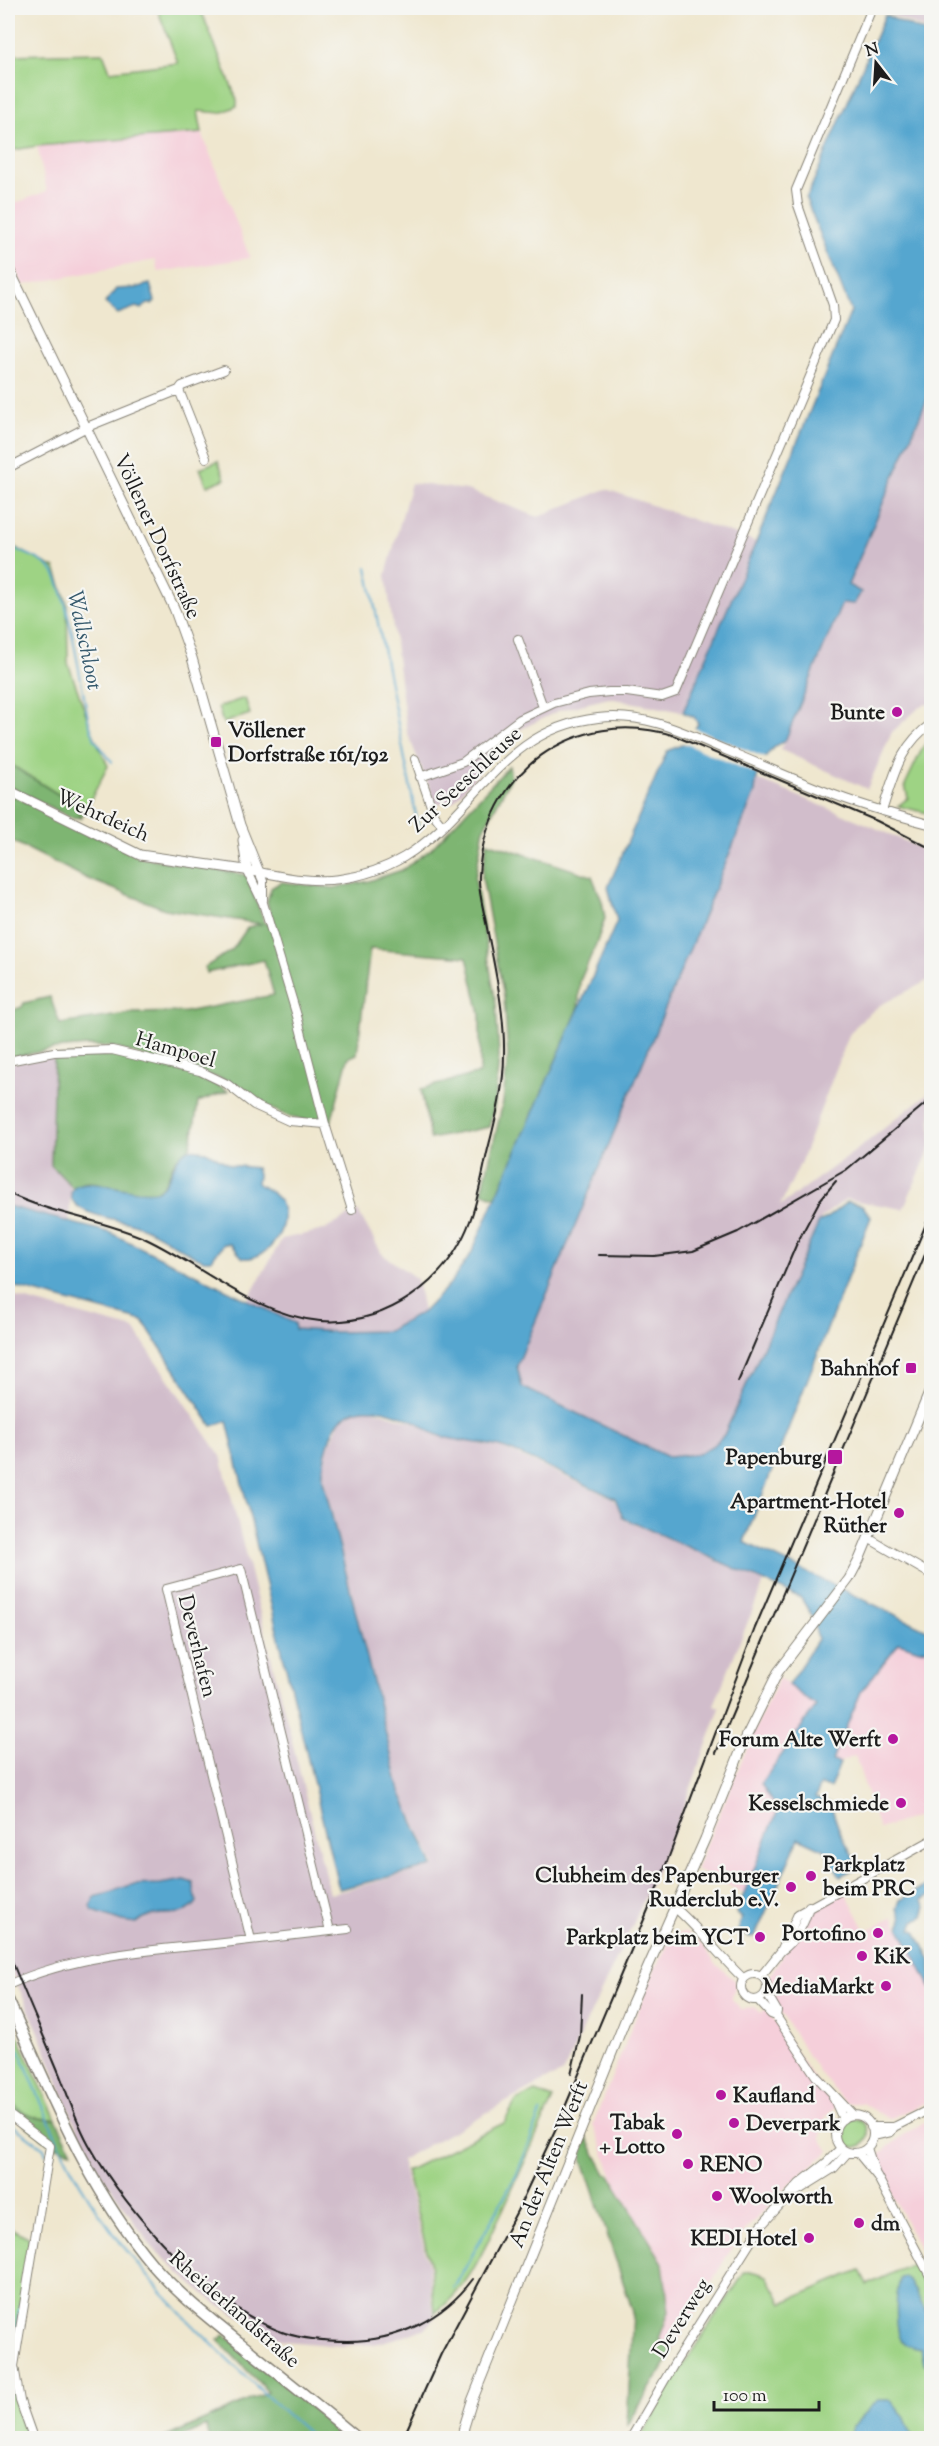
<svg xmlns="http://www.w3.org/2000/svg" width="939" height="2446" font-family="'Sorts Mill Goudy',serif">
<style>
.built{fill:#f5cfda}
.industrial{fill:#d1bdcb}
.green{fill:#9ed384;stroke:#5d7850;stroke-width:1.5}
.forest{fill:#7eb572;stroke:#4d6847;stroke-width:1.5}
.water{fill:#55a6cf;stroke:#386176;stroke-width:1.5}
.pier{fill:#efe7cf}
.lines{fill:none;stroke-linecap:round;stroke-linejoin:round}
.stream{stroke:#55a6cf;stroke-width:2}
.minor-casing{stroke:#868276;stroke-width:10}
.tertiary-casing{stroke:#868276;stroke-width:11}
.secondary-casing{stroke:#868276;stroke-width:13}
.minor{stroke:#fff;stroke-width:8}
.tertiary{stroke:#fff;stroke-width:9}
.secondary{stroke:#fff;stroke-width:10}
.rail{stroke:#1c1c1c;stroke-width:2}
.poi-dot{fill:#b5179e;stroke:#f6f6f2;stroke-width:2}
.labels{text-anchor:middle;stroke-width:4.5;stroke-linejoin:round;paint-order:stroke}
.street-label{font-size:21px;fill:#1c1c1c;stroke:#f6f6f2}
.poi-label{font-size:21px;font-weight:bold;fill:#1c1c1c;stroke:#f6f6f2;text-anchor:end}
.water-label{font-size:22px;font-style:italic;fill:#365a6d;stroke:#f6f6f2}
</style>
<rect width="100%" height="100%" fill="#f6f6f2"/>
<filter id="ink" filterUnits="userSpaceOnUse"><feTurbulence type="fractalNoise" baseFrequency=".0167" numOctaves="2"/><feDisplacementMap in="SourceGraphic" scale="12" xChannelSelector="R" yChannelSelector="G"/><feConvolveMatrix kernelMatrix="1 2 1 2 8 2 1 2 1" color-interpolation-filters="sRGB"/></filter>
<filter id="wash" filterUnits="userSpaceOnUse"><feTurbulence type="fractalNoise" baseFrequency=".008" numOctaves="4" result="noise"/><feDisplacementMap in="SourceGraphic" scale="24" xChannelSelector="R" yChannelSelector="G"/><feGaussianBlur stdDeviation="1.35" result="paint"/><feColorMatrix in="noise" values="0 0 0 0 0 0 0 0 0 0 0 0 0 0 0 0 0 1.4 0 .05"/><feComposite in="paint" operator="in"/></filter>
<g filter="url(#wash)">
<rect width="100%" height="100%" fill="#efe7cf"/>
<path class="built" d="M 202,133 L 250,258 L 158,272 L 155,260 L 23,285 L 8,252 L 8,206 L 47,191 L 37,146 Z
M 899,1643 L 919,1650 L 931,1648 L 931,1812 L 879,1829 L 855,1756 L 840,1762 L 831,1761 L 860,1692 Z
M 779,1678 L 816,1706 L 761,1784 L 778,1810 L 744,1893 L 696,1870 L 752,1736 Z
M 845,1891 L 866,1931 L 893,1917 L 931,1988 L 931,2100 L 889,2119 L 862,2103 L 845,2103 L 818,2071 L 772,1999 L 776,1991 L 770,1976 L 803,1918 L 815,1907 Z
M 674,1933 L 686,1933 L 694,1937 L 705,1947 L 714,1962 L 733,1979 L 736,1986 L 731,1998 L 742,2010 L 755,2007 L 761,2013 L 766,2009 L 813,2077 L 837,2106 L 826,2116 L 822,2127 L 821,2139 L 829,2151 L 787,2187 L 746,2229 L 726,2257 L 673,2351 L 659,2339 L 669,2312 L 664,2263 L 615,2182 L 593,2124 L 655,1969 Z
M 931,2118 L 931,2271 L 874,2159 L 903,2135 Z"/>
<path class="industrial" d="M 876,8 L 931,8 L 931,32 Z
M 931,391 L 931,703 L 921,706 L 892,732 L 867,789 L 781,750 L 842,602 L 861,592 L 848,585 Z
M 411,483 L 467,490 L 538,517 L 606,489 L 756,542 L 683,712 L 609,698 L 560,710 L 513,733 L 453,802 L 436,804 L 407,732 L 386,575 Z
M 756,779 L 862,822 L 916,846 L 932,857 L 931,979 L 880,1005 L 859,1022 L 849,1035 L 800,1164 L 780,1206 L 858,1149 L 931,1091 L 931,1147 L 903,1209 L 846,1199 L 822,1217 L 724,1435 L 712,1446 L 698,1454 L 668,1457 L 522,1387 L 517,1366 L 755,792 Z
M 54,1056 L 51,1165 L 71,1185 L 69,1223 L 8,1206 L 8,1064 Z
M 358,1211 L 382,1254 L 417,1279 L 423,1312 L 388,1331 L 336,1332 L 295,1329 L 294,1323 L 247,1301 L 282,1239 L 324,1230 Z
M 8,1295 L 134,1329 L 221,1456 L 330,1894 L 435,1866 L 401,1792 L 324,1480 L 323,1468 L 328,1448 L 340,1420 L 354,1411 L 370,1409 L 416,1423 L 436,1436 L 501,1448 L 614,1499 L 623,1519 L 764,1582 L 714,1705 L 720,1708 L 683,1809 L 635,1920 L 562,2074 L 546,2080 L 401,2160 L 428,2263 L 434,2319 L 425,2328 L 405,2336 L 374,2344 L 342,2346 L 283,2341 L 220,2306 L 188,2281 L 151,2246 L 85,2150 L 38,2030 L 8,1964 Z"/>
<path class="green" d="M 157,8 L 200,8 L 237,100 L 237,106 L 221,113 L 198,111 L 202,133 L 37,146 L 8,151 L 8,55 L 103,53 L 110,71 L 178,63 Z
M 218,461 L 225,479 L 207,486 L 200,468 Z
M 8,544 L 55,568 L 67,603 L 68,663 L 92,731 L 108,766 L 81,818 L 77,806 L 8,763 Z
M 245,698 L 250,714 L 223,723 L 218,707 Z
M 931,738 L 931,814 L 898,806 L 908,798 L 905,785 L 923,747 Z
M 8,2014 L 56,2119 C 34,2120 24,2115 8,2100 Z
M 535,2092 L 553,2099 C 535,2138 518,2178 499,2218 C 482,2254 468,2288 435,2313 L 430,2263 L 406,2171 L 504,2123 L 516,2101 Z
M840 2133a14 14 0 1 1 28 0a14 14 0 1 1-28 0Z
M 8,2227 L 30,2238 L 12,2366 L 30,2438 L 8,2438 Z
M 915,2263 L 931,2296 L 931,2438 L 640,2438 L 681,2368 L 745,2272 L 755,2272 L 767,2276 L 782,2303 L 860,2270 L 867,2285 Z"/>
<path class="forest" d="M 8,763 L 77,806 L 81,818 L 70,817 L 8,786 Z
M 509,766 L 511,778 L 484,828 L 475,878 L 496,1004 L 499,1056 L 495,1103 L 489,1127 L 430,1139 L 421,1089 L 480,1073 L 480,1014 L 467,957 L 370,949 L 357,1054 L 348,1058 L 330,1126 L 326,1120 L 308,1121 L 290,1117 L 255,1101 L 229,1081 L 112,1047 L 88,1046 L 54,1049 L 8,1058 L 8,1012 L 22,1007 L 24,1003 L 50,997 L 60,1024 L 133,1013 L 185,1012 L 274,995 L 264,960 L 206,973 L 205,967 L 232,950 L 248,927 L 262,924 L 165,909 L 88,879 L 8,839 L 8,793 L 140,857 L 246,875 L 265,924 L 273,923 L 267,902 L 271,888 L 281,882 L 334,888 L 369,881 L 402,870 L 431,849 Z
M 487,842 L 592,876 L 602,901 L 605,918 L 597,942 L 580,981 L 578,1010 L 496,1198 L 482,1192 L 503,1102 L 508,1055 L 504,997 L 482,877 Z
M 114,1055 L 200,1076 L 228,1091 L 198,1102 C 197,1110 192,1144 189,1148 C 185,1153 178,1156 175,1161 C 170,1169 169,1179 163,1186 C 141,1209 98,1168 73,1188 L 51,1165 L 54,1056 Z
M 8,2100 C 24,2115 34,2120 56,2119 L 72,2151 L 53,2146 L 8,2112 Z
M 587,2138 L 606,2174 L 609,2174 L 663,2263 L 669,2312 L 659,2339 L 673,2351 L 627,2426 L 633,2312 L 581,2155 Z
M 225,2335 L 347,2438 L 210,2438 L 206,2426 L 178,2438 L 164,2438 L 268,2392 L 218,2340 Z"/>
<path class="water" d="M 885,15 L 931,35 L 931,390 L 848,585 L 861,592 L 854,604 L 842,603 L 785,741 C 765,749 756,772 755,792 L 517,1366 L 522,1387 L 668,1457 L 698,1454 L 712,1446 L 724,1435 L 819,1222 C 831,1217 837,1208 848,1202 L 862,1205 L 871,1217 L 744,1542 L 931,1632 L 931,1648 L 919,1650 L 899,1643 L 861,1692 L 832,1761 L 840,1763 L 830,1788 L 821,1785 L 815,1798 L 830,1803 L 840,1832 L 859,1867 L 840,1876 L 825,1850 L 799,1838 L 755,1936 L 750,1937 L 738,1931 L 742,1918 L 736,1913 L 778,1810 L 761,1784 L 816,1706 L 788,1685 L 818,1639 L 811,1614 L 801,1598 L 623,1518 L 615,1498 C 578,1482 541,1462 503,1448 C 481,1441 456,1443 435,1434 C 429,1432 423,1425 416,1422 C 386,1408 345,1396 331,1436 C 326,1451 322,1464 323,1480 L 400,1791 L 433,1866 L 339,1889 L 227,1421 L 212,1426 L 143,1321 L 8,1285 L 8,1206 L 111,1233 L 294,1323 L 295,1329 L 336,1332 L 388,1331 L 423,1312 L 450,1284 L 471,1254 L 617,921 L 608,887 L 667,751 L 684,744 L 698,724 L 694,717 L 683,712 L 756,542 L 851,311 L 806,199 Z
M 150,284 L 155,301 L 152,304 L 148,304 L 141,309 L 136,307 L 118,314 L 105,303 L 116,289 L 135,288 Z
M 189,1149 L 206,1151 L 230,1165 L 256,1168 L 258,1175 L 257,1183 C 264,1189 274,1192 279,1200 C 293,1224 270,1261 243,1258 L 230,1244 L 224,1244 L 211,1260 L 204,1260 C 178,1250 157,1230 130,1223 C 115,1219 72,1214 71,1195 C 71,1166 142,1201 160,1189 C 174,1179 171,1157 189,1149 Z
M 184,1880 L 193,1883 L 197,1902 C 183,1923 155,1906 136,1923 L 122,1921 L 93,1911 L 90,1906 L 95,1897 L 131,1885 L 160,1884 Z
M 931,1883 L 931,1895 L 922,1900 L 926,1906 L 923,1916 L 914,1921 L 911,1929 L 916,1931 L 931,1961 L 931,1988 L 900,1929 L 902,1918 L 897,1909 L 900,1900 Z
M 905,2277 L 909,2280 L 931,2320 L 931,2369 L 924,2363 L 921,2349 C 915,2348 908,2347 904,2343 C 894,2334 895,2289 901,2278 Z
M 878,2400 L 891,2400 L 904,2416 L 913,2438 L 849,2438 L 852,2427 Z"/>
<path class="pier" d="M 692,727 L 768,759 L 761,776 L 681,742 Z"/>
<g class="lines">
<path class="stream" d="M 8,546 C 21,552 42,558 52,570 C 67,586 83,696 89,723 L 95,740 L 112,762
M 367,567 L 419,831
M 8,2028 C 35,2079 51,2136 81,2185 C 141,2284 228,2361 313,2438
M 8,2122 L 44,2148 L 46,2154
M 454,2288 L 516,2176 L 541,2113
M 16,2401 L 8,2371 L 20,2304
M 20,2412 L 28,2438"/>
</g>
</g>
<g filter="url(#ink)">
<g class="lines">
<g class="minor-casing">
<path id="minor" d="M 179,390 L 182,386 L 224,370
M 8,468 L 87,427 L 179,390 L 206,458
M 518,639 L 543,707
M 415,759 L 434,815 L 443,826
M 420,777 L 463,762 L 520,719 L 554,703 L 589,694 L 609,692 L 627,692 L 662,697 L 676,692 L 834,320 L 833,305 L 798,205 L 796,190 L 872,8
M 882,811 C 894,776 899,746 932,723
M 247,870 L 263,903 L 297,1016 L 325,1124 L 352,1210
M 259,872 C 286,877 312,883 340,879 C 362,876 384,869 404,857 C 477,813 500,729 598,718 C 645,712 686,733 728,751 C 760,764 791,778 824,791 C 859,805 895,815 932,825
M 259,872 L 263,881 L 263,900
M 8,1061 L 54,1052 L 112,1050 L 200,1071 L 227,1084 L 254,1105 L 289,1121 L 325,1124
M 868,1538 L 932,1575
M 674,1907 C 700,1929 719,1956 744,1979
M 251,1940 L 166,1589 L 241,1569 L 330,1931
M 781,1951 C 795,1942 805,1923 809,1906
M741 1987a13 13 0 1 1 26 0a13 13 0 1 1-26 0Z
M 761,1976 L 781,1951 L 798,1914 L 932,1840
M 8,1985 C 72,1956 145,1950 215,1944 C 259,1939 303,1934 348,1929
M 766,1992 L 777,2011 L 776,2016 L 816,2076 L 853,2115
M 758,2000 L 771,2014 L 776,2016
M 833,2097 L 843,2119
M 8,2114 L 50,2146 L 14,2366 L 20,2401 L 33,2438
M835 2134a19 19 0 1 1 38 0a19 19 0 1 1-38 0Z
M 871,2127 L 894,2127 L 932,2108
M 873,2136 L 891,2132 L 894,2127
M 867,2148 L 876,2175
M 858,2153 L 877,2176 L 932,2280
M 794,2193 L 834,2168 L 848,2152
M 631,2438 L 674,2364 L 760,2227 L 799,2184 L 826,2163 L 841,2148"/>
</g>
<g class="tertiary-casing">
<path id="tertiary" d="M 8,267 L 174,608 L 192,658 L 240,825 L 259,872 L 140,855 L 8,790
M 243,840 L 247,870
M 462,2438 L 464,2427 L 472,2401 L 632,2003 L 705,1839 L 747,1735 L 778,1672 L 849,1579 L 859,1560 L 932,1386"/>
</g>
<g class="secondary-casing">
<path id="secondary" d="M 8,2000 C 50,2091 87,2187 152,2264 C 178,2294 210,2319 240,2343 C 280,2375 319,2406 357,2438"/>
</g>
<use href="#minor" class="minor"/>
<use href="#tertiary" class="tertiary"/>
<use href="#secondary" class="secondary"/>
<path class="rail" d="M 8,1193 C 51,1214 101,1219 146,1239 C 203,1266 255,1315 320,1321 C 386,1326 447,1283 470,1221 C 478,1200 482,1176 487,1153 C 495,1121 504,1089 504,1055 C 505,1013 495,970 487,928 C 484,911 478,892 479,876 C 484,772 575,705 675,736 L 877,821 L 932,849
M 599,1255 L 654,1256 L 693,1251 L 738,1232 L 846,1170 L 932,1098
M 738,1382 L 797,1243 L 820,1200 L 836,1181
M 716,1753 L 932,1238
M 8,1951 C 24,1992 42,2032 59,2073 C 69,2098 77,2125 91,2148 C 128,2214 212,2308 285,2333 C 305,2340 327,2341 348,2341 C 398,2341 443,2319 473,2279
M 571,2074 L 580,2036 L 582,1994
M 403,2438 L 441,2354 L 517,2211 L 557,2126 L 656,1891 L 755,1628 L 932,1210"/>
</g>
</g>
<g class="poi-dot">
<circle cx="897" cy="712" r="6"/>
<rect x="210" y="736" width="12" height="12" rx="3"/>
<rect x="905" y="1362" width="12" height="12" rx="3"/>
<rect x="827" y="1449" width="16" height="16" rx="3"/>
<circle cx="899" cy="1513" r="6"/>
<circle cx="893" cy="1739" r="6"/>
<circle cx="901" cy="1803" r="6"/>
<circle cx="811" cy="1876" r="6"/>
<circle cx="791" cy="1887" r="6"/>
<circle cx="878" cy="1933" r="6"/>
<circle cx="760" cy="1937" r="6"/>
<circle cx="862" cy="1956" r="6"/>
<circle cx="886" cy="1986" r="6"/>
<circle cx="721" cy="2095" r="6"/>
<circle cx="734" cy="2123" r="6"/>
<circle cx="677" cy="2134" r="6"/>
<circle cx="688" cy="2164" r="6"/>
<circle cx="717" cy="2196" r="6"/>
<circle cx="859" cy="2223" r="6"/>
<circle cx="809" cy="2238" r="6"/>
</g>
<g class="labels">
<g class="street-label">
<text transform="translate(158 536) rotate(65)" y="7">Völlener Dorfstraße</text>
<text transform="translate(465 779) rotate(-43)" y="7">Zur Seeschleuse</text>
<text transform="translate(103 815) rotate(24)" y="7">Wehrdeich</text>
<text transform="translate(176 1049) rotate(16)" y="7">Hampoel</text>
<text transform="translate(198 1646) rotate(76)" y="7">Deverhafen</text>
<text transform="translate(548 2164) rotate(-68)" y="7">An der Alten Werft</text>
<text transform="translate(235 2309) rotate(41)" y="7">Rheiderlandstraße</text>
<text transform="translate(681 2318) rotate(-58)" y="7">Deverweg</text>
</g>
<g class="poi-label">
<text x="885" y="719">Bunte</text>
<text x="228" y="737" text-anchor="start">Völlener<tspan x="228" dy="24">Dorfstraße 161/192</tspan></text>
<text x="899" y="1375">Bahnhof</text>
<text x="822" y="1464">Papenburg</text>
<text x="887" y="1508">Apartment-Hotel<tspan x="887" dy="24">Rüther</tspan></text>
<text x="881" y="1746">Forum Alte Werft</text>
<text x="889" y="1810">Kesselschmiede</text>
<text x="823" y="1871" text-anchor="start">Parkplatz<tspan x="823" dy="24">beim PRC</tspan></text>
<text x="779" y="1882">Clubheim des Papenburger<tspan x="779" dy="24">Ruderclub e.V.</tspan></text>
<text x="866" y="1940">Portofino</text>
<text x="748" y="1944">Parkplatz beim YCT</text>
<text x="874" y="1963" text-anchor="start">KiK</text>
<text x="874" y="1993">MediaMarkt</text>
<text x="733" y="2102" text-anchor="start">Kaufland</text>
<text x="665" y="2129">Tabak<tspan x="665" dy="24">+ Lotto</tspan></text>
<text x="746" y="2130" text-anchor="start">Deverpark</text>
<text x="700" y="2171" text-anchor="start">RENO</text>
<text x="729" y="2203" text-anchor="start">Woolworth</text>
<text x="871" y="2230" text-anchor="start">dm</text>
<text x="797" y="2245">KEDI Hotel</text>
</g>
<g class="water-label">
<text transform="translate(86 640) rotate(78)" y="8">Wallschloot</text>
</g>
</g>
<rect width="939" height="2446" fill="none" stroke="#f6f6f2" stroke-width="30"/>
<g transform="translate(876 63) rotate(343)" stroke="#f6f6f2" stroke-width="4.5" paint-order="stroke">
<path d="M0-4.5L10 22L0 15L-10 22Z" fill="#1c1c1c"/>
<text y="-9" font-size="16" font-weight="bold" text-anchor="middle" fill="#1c1c1c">N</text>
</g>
<path d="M714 2401v9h105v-9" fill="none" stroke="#1c1c1c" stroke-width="3"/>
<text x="723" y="2401" font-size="18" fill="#1c1c1c" stroke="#f6f6f2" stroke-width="4.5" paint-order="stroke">100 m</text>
</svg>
